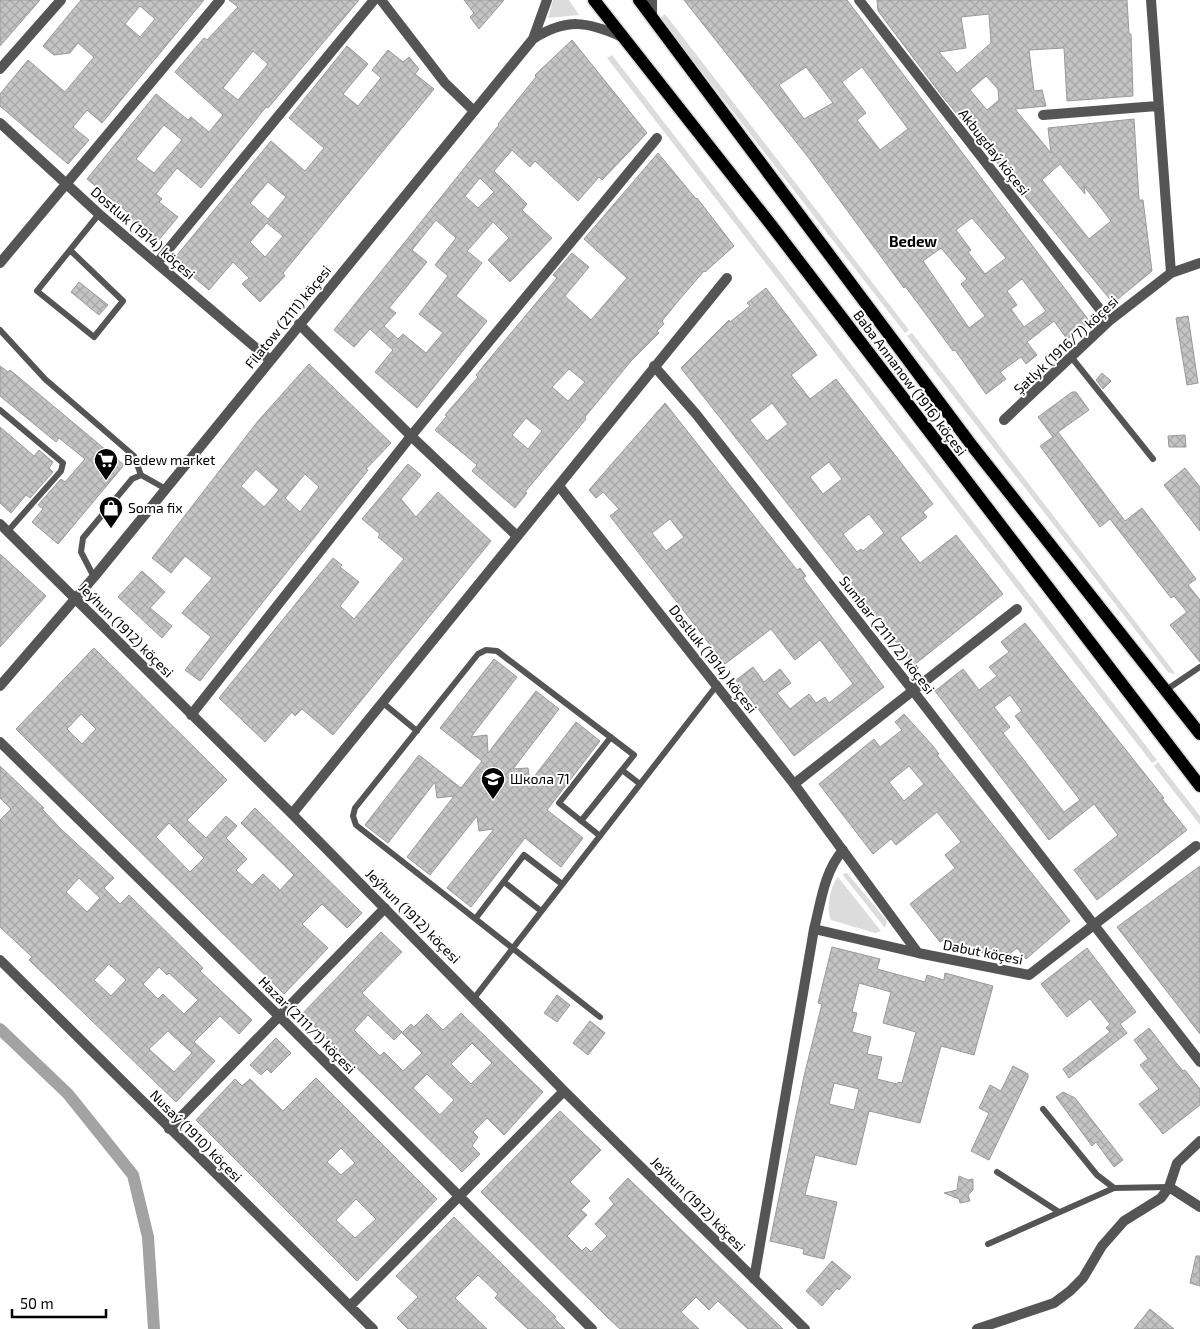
<svg xmlns="http://www.w3.org/2000/svg" width="1200" height="1329" font-family="'Exo 2',sans-serif">
<style>
.grass{fill:#dcdcdc}
.lines{fill:none;stroke-linecap:round;stroke-linejoin:round}
.canal{stroke:#a3a3a3;stroke-width:12}
.building{fill:url(#building-cross-hatch);stroke:#999;fill-rule:evenodd}
.primary-casing{stroke:#dbdbdb;stroke-width:15}
.lane{stroke:#555;stroke-width:6}
.street{stroke:#555;stroke-width:10}
.primary{stroke:#000;stroke-width:12}
.labels{text-anchor:middle;stroke-width:4;stroke-linejoin:round;paint-order:stroke}
.street-label{font-size:14px;fill:#000;stroke:#fff}
.poi-label{font-size:14px;fill:#000;stroke:#fff;text-anchor:start}
.neighbourhood-label{font-size:15px;font-weight:bold;fill:#000;stroke:#fff}
</style>
<defs>
<pattern id="building-cross-hatch" width="8" height="8" patternUnits="userSpaceOnUse" patternTransform="scale(1.25)"><rect width="8" height="8" fill="#c4c4c4"/><path d="M0 0l8 8M0 8l8-8" fill="none" stroke="#a7a7a7"/></pattern>
</defs>
<rect width="100%" height="100%" fill="#fff"/>
<path class="grass" d="M 553,0 L 569,0 L 579,15 L 548,18 Z
M 665,14 L 909,330 L 905,333 L 660,18 Z
M 612,55 L 1157,760 L 1152,763 L 607,58 Z
M 912,333 L 1175,673 L 1173,674 L 1168,672 L 907,336 Z
M 1158,762 L 1200,816 L 1200,825 L 1154,766 Z
M 847,873 L 887,921 L 885,928 L 842,874 Z
M 838,877 L 881,931 L 875,933 L 831,920 C 826,910 830,886 838,877 Z"/>
<g class="lines">
<path class="canal" d="M 0,1029 L 68,1094 L 133,1175 L 148,1237 L 154,1329"/>
</g>
<path class="building" d="M 0,0 L 40,0 L 0,46 Z
M 81,0 L 204,0 L 102,123 L 87,110 L 73,127 L 89,140 L 68,164 L 0,106 L 0,94 L 28,60 L 65,92 L 94,57 L 78,43 L 70,53 L 54,55 L 43,46 ZM 140,6 L 155,19 L 140,37 L 125,24 Z
M 229,0 L 359,0 L 268,108 L 266,107 L 201,188 L 177,168 L 156,194 L 162,199 L 159,202 L 178,217 L 157,242 L 128,218 L 131,215 L 87,179 L 156,94 L 188,120 L 191,117 L 209,132 L 223,115 L 175,72 L 204,38 L 207,40 L 238,7 ZM 253,51 L 268,64 L 238,100 L 223,88 ZM 164,125 L 182,140 L 154,173 L 136,159 Z
M 464,0 L 504,0 L 479,29 L 470,17 L 474,13 Z
M 684,0 L 847,0 L 1090,322 L 1067,339 L 1054,321 L 1027,342 L 1037,355 L 1026,364 L 1021,357 L 1000,372 L 1006,379 L 986,394 L 955,350 L 953,351 L 905,286 L 904,288 L 808,157 ZM 806,67 L 833,103 L 804,119 L 779,85 ZM 862,67 L 908,129 L 880,150 L 857,120 L 866,113 L 842,82 ZM 972,218 L 1006,258 L 985,274 L 968,252 L 971,250 L 956,230 ZM 941,248 L 967,279 L 961,284 L 985,316 L 969,328 L 923,261 ZM 1022,279 L 1046,311 L 1024,327 L 1011,309 L 1017,305 L 1007,291 Z
M 877,0 L 1127,0 L 1129,34 L 1131,34 L 1133,96 L 1067,101 L 1064,48 L 1029,50 L 1034,91 L 1042,90 L 1046,106 L 1015,109 L 1051,153 L 1048,128 L 1134,119 L 1139,200 L 1143,200 L 1152,271 L 1113,303 L 943,97 L 878,11 ZM 989,14 L 991,43 L 957,73 L 939,52 L 966,48 L 961,17 ZM 986,76 L 998,89 L 999,100 L 987,110 L 970,90 ZM 1060,164 L 1085,194 L 1084,186 L 1111,221 L 1089,239 L 1042,180 Z
M 572,40 L 647,133 L 602,180 L 599,177 L 578,201 L 535,161 L 530,167 L 512,150 L 494,171 L 527,204 L 522,210 L 552,238 L 510,282 L 488,260 L 509,238 L 493,222 L 467,251 L 482,263 L 456,296 L 487,321 L 417,408 L 375,372 L 393,350 L 370,329 L 354,347 L 334,330 L 499,125 L 498,124 L 536,77 L 535,75 ZM 480,178 L 494,192 L 478,208 L 465,196 ZM 436,220 L 456,238 L 435,265 L 448,276 L 419,314 L 443,333 L 426,353 L 403,334 L 398,339 L 384,326 L 396,313 L 389,308 L 427,262 L 412,250 Z
M 347,46 L 368,64 L 343,94 L 358,106 L 381,78 L 372,70 L 388,50 L 403,62 L 409,57 L 419,69 L 415,74 L 434,89 L 283,273 L 285,276 L 260,302 L 242,284 L 249,278 L 233,262 L 209,290 L 173,260 L 271,141 L 305,171 L 324,148 L 289,118 ZM 268,182 L 286,197 L 268,219 L 250,203 ZM 267,223 L 283,236 L 265,257 L 250,242 Z
M 658,153 L 696,199 L 697,198 L 734,246 L 705,272 L 704,271 L 679,300 L 662,321 L 664,324 L 657,331 L 659,333 L 631,361 L 585,417 L 586,419 L 525,492 L 527,493 L 515,508 L 472,471 L 477,465 L 435,430 L 447,416 L 445,415 L 478,377 L 476,375 L 557,278 L 553,275 L 572,253 L 589,267 L 565,296 L 591,320 L 627,278 L 584,239 ZM 569,369 L 585,382 L 568,401 L 552,387 ZM 526,418 L 542,431 L 528,449 L 512,435 Z
M 79,282 L 108,305 L 99,315 L 71,292 Z
M 766,288 L 817,355 L 791,375 L 810,399 L 836,379 L 933,504 L 923,512 L 927,517 L 900,538 L 920,563 L 956,535 L 1003,594 L 914,665 L 681,368 L 729,320 L 730,322 L 750,306 L 747,303 ZM 772,403 L 788,424 L 767,441 L 750,420 ZM 829,462 L 842,479 L 823,494 L 810,477 ZM 869,514 L 884,533 L 863,551 L 861,549 L 857,552 L 843,534 Z
M 1188,316 L 1198,383 L 1187,385 L 1176,318 Z
M 309,364 L 391,443 L 366,469 L 368,470 L 200,681 L 185,670 L 211,637 L 182,613 L 212,578 L 185,556 L 171,573 L 152,558 L 258,421 ZM 256,469 L 279,490 L 264,507 L 241,486 ZM 305,474 L 319,487 L 300,512 L 285,498 Z
M 0,366 L 8,372 L 10,370 L 124,465 L 58,544 L 32,522 L 43,509 L 38,505 L 61,479 L 65,482 L 85,459 L 59,438 L 56,442 L 0,396 Z
M 1102,373 L 1111,381 L 1103,389 L 1096,380 Z
M 1072,392 L 1076,392 L 1089,410 L 1058,432 L 1125,521 L 1142,508 L 1196,579 L 1188,585 L 1200,600 L 1200,662 L 1170,625 L 1187,612 L 1174,596 L 1171,598 L 1110,519 L 1100,527 L 1040,446 L 1053,437 L 1038,417 Z
M 665,403 L 797,570 L 800,568 L 806,576 L 803,578 L 884,687 L 794,756 L 736,680 L 753,667 L 764,682 L 780,669 L 791,683 L 777,693 L 790,709 L 809,694 L 816,703 L 825,697 L 829,703 L 853,684 L 820,640 L 795,660 L 771,629 L 725,664 L 610,516 L 619,509 L 603,492 L 596,498 L 589,490 ZM 670,519 L 684,537 L 666,551 L 652,533 Z
M 0,427 L 34,456 L 39,450 L 53,462 L 49,468 L 53,472 L 30,498 L 26,495 L 11,513 L 0,503 Z
M 1185,435 L 1186,447 L 1169,447 L 1168,436 Z
M 408,464 L 421,475 L 401,499 L 416,517 L 438,492 L 491,541 L 333,735 L 302,709 L 295,716 L 292,712 L 265,742 L 219,698 L 333,558 L 342,565 L 340,567 L 359,582 L 340,606 L 354,619 L 404,559 L 378,537 L 380,534 L 362,519 Z
M 1185,468 L 1200,487 L 1200,531 L 1164,485 Z
M 0,554 L 46,596 L 0,647 Z
M 142,571 L 165,592 L 150,608 L 172,626 L 162,638 L 118,597 Z
M 1025,623 L 1164,798 L 1162,799 L 1187,830 L 1097,900 L 1074,870 L 1118,835 L 1094,804 L 1049,840 L 935,691 L 963,669 L 979,690 L 997,676 L 989,667 L 1009,652 L 1001,642 ZM 1010,695 L 1022,711 L 1015,716 L 1080,800 L 1064,812 L 1003,733 L 1010,727 L 994,707 Z
M 94,648 L 227,780 L 187,820 L 206,838 L 226,816 L 237,826 L 226,838 L 247,859 L 236,870 L 252,885 L 263,874 L 280,890 L 294,875 L 241,823 L 255,808 L 362,913 L 347,928 L 322,904 L 302,924 L 328,948 L 284,994 L 16,729 ZM 81,714 L 96,729 L 82,744 L 67,729 ZM 169,823 L 204,858 L 190,872 L 156,837 Z
M 494,659 L 517,677 L 471,737 L 487,735 L 488,753 L 536,691 L 559,709 L 513,769 L 528,768 L 530,782 L 576,722 L 600,741 L 547,810 L 583,838 L 561,867 L 525,838 L 471,907 L 447,888 L 494,829 L 479,831 L 477,816 L 430,875 L 407,857 L 454,796 L 437,798 L 435,782 L 388,843 L 365,825 L 419,755 L 461,788 L 482,761 L 440,728 Z
M 904,714 L 933,746 L 939,754 L 937,755 L 1070,921 L 1026,959 L 1017,948 L 1004,958 L 950,945 L 945,939 L 940,942 L 910,904 L 955,868 L 945,855 L 961,842 L 937,812 L 896,845 L 891,839 L 873,854 L 819,784 L 874,739 L 880,747 L 902,730 L 895,722 ZM 909,766 L 924,784 L 904,801 L 889,782 Z
M 0,766 L 44,808 L 42,809 L 62,830 L 114,878 L 104,888 L 120,904 L 129,895 L 203,968 L 200,971 L 252,1020 L 239,1034 L 220,1016 L 194,1042 L 215,1061 L 176,1102 L 29,960 L 32,957 L 0,927 L 0,820 L 11,809 L 0,798 ZM 79,878 L 100,898 L 87,912 L 66,892 ZM 109,964 L 126,980 L 111,996 L 94,980 ZM 159,967 L 167,975 L 169,973 L 198,1000 L 184,1014 L 163,994 L 158,999 L 143,984 ZM 168,1031 L 192,1053 L 174,1072 L 149,1049 Z
M 1200,866 L 1200,1034 L 1117,927 Z
M 381,932 L 402,952 L 362,993 L 402,1032 L 394,1040 L 368,1015 L 354,1030 L 380,1056 L 384,1052 L 403,1071 L 422,1053 L 402,1033 L 411,1024 L 414,1027 L 427,1014 L 443,1030 L 461,1013 L 543,1092 L 504,1135 L 487,1118 L 473,1132 L 478,1137 L 472,1146 L 480,1154 L 462,1172 L 302,1014 ZM 472,1043 L 492,1063 L 471,1084 L 451,1064 ZM 427,1074 L 454,1100 L 440,1115 L 413,1088 Z
M 832,947 L 880,959 L 877,969 L 925,982 L 927,975 L 944,980 L 945,973 L 993,986 L 974,1055 L 941,1046 L 920,1123 L 869,1111 L 856,1165 L 815,1155 L 805,1195 L 837,1202 L 824,1259 L 803,1254 L 804,1249 L 770,1241 L 804,1076 L 822,1004 L 818,1003 ZM 859,983 L 891,992 L 883,1023 L 916,1032 L 902,1083 L 898,1082 L 897,1084 L 877,1079 L 882,1057 L 867,1054 L 871,1037 L 852,1032 L 857,1013 L 852,1012 ZM 834,1083 L 859,1089 L 854,1110 L 829,1104 Z
M 1087,948 L 1136,1012 L 1120,1024 L 1127,1033 L 1069,1078 L 1063,1069 L 1110,1032 L 1106,1028 L 1110,1024 L 1090,999 L 1067,1017 L 1041,984 Z
M 557,995 L 570,1005 L 557,1022 L 544,1013 Z
M 590,1021 L 605,1033 L 588,1055 L 573,1043 Z
M 1149,1028 L 1177,1064 L 1183,1071 L 1185,1070 L 1200,1089 L 1200,1105 L 1163,1134 L 1139,1104 L 1159,1089 L 1140,1065 L 1148,1059 L 1134,1040 Z
M 276,1038 L 291,1053 L 271,1073 L 267,1069 L 261,1075 L 250,1065 Z
M 1013,1066 L 1028,1074 L 1028,1078 L 989,1160 L 971,1151 L 989,1113 L 979,1108 L 990,1085 L 1001,1091 Z
M 316,1078 L 437,1199 L 357,1281 L 196,1120 L 235,1079 L 242,1086 L 250,1079 L 283,1111 ZM 341,1148 L 355,1163 L 341,1175 L 327,1162 ZM 356,1199 L 376,1219 L 355,1238 L 336,1220 Z
M 1063,1092 L 1075,1098 L 1123,1160 L 1114,1167 L 1096,1142 L 1092,1146 L 1056,1097 Z
M 560,1111 L 601,1150 L 570,1182 L 590,1201 L 581,1210 L 587,1215 L 567,1236 L 582,1251 L 586,1247 L 591,1252 L 607,1236 L 595,1224 L 614,1204 L 609,1198 L 628,1178 L 783,1329 L 748,1329 L 718,1301 L 709,1310 L 696,1297 L 681,1312 L 699,1329 L 620,1329 L 608,1318 L 481,1192 Z
M 959,1176 L 968,1180 L 973,1179 L 973,1190 L 968,1195 L 970,1201 L 960,1203 L 959,1199 L 944,1193 L 957,1190 Z
M 454,1217 L 556,1317 L 554,1318 L 565,1329 L 528,1329 L 495,1298 L 498,1294 L 478,1275 L 455,1298 L 487,1329 L 408,1329 L 397,1318 L 418,1297 L 396,1276 Z
M 1196,1256 L 1200,1256 L 1200,1286 L 1190,1283 Z
M 832,1261 L 851,1277 L 839,1290 L 837,1288 L 822,1306 L 806,1291 Z
M 1150,1309 L 1174,1329 L 1134,1329 Z"/>
<g class="lines">
<g class="primary-casing">
<path id="primary" d="M 594,0 L 772,226 L 1200,786
M 639,0 L 973,447 L 1200,734"/>
</g>
<path class="lane" d="M 70,250 L 123,301 L 94,337 L 37,291 L 99,214
M 0,330 L 45,379 L 134,456 L 141,475
M 1072,358 L 1153,459
M 0,410 L 63,463 L 61,471 L 8,531
M 94,577 L 81,552 L 83,538 L 132,479 L 141,475 L 166,489
M 1166,690 L 1200,667
M 383,703 L 417,731
M 581,821 L 622,770
M 600,836 L 559,803 L 611,737
M 504,882 L 541,911
M 476,918 L 524,855 L 562,884
M 475,997 L 717,685
M 600,1017 L 356,825 L 353,816 L 355,808 L 478,654 L 486,650 L 497,651 L 634,755 L 622,770 L 640,784
M 1043,1109 L 1097,1175 L 1114,1188 L 1169,1187
M 997,1172 L 1059,1212
M 988,1244 L 1114,1188"/>
<path class="street" d="M 381,0 L 445,83 L 473,110
M 859,0 L 1109,321
M 1151,0 L 1171,273
M 652,18 L 652,0
M 533,39 L 547,0
M 0,69 L 61,0
M 1043,115 L 1157,106
M 0,123 L 99,214 L 270,360
M 0,263 L 220,0
M 157,263 L 374,0
M 299,324 L 411,436 L 517,536
M 654,366 L 696,414 L 914,692 L 1200,1062
M 1004,420 L 1109,321 L 1171,273 L 1200,263
M 559,486 L 794,784 L 918,953
M 0,524 L 292,814 L 564,1091 L 805,1329
M 0,686 L 94,577 L 533,39 C 566,18 587,21 622,37
M 191,715 L 411,436 L 657,138
M 0,742 L 279,1016 L 592,1329
M 794,784 L 1017,609
M 292,814 L 727,278
M 814,929 L 918,953 L 1029,975 L 1196,846
M 0,960 L 373,1329
M 169,1129 L 385,908
M 1169,1187 L 1200,1207
M 754,1279 L 814,929 C 821,902 824,872 843,850
M 350,1306 L 564,1091
M 977,1329 L 1054,1303 L 1070,1291 L 1083,1278 L 1102,1246 L 1124,1221 L 1161,1198 L 1169,1187 L 1177,1163 L 1200,1141"/>
<use href="#primary" class="primary"/>
</g>
<defs>
<g id="supermarket-pin" transform="scale(1.25)"><path d="M0 17L-7.5 6A9.5 9.5 0 1 1 7.5 6Z" fill="#000" stroke="#fff"/><path d="M-6-5.5h2.5l.6 2H6L4.5 2H-2.5L-4.4-4H-6ZM-1.5 3.2a1.3 1.3 0 1 0 .1 0ZM3 3.2a1.3 1.3 0 1 0 .1 0Z" fill="#fff"/></g>
<g id="shop-pin" transform="scale(1.25)"><path d="M0 17L-7.5 6A9.5 9.5 0 1 1 7.5 6Z" fill="#000" stroke="#fff"/><path d="M-5-2.5h2.3a2.7 3.5 0 0 1 5.4 0H5L5.5 6h-11ZM-1.5-2.5h3a1.5 2.3 0 0 0-3 0Z" fill="#fff"/></g>
<g id="school-pin" transform="scale(1.25)"><path d="M0 17L-7.5 6A9.5 9.5 0 1 1 7.5 6Z" fill="#000" stroke="#fff"/><path d="M0-5L7-2L0 1L-7-2ZM-4 1L0 2.5L4 1V4Q0 6-4 4Z" fill="#fff"/></g>
</defs>
<g fill-rule="evenodd">
<use href="#supermarket-pin" x="106" y="460"/>
<use href="#shop-pin" x="111" y="508"/>
<use href="#school-pin" x="493" y="779"/>
</g>
<g class="labels">
<g class="street-label">
<text transform="translate(994 152) rotate(52)" y="5">Akbugdaý köçesi</text>
<text transform="translate(143 233) rotate(41)" y="5">Dostluk (1914) köçesi</text>
<text transform="translate(288 317) rotate(-51)" y="5">Filatow (2111) köçesi</text>
<text transform="translate(1066 345) rotate(-43)" y="5">Şatlyk (1916/7) köçesi</text>
<text transform="translate(910 383) rotate(53)" y="5">Baba Annanow (1916) köçesi</text>
<text transform="translate(126 630) rotate(45)" y="5">Jeýhun (1912) köçesi</text>
<text transform="translate(887 635) rotate(52)" y="5">Sumbar (2111/2) köçesi</text>
<text transform="translate(713 659) rotate(52)" y="5">Dostluk (1914) köçesi</text>
<text transform="translate(413 916) rotate(45)" y="5">Jeýhun (1912) köçesi</text>
<text transform="translate(983 952) rotate(11)" y="5">Dabut köçesi</text>
<text transform="translate(307 1025) rotate(45)" y="5">Hazar (2111/1) köçesi</text>
<text transform="translate(196 1136) rotate(45)" y="5">Nusaý (1910) köçesi</text>
<text transform="translate(698 1204) rotate(45)" y="5">Jeýhun (1912) köçesi</text>
</g>
<g class="poi-label">
<text x="124" y="465">Bedew market</text>
<text x="128" y="513">Soma fix</text>
<text x="510" y="784">Школа 71</text>
</g>
<g class="neighbourhood-label">
<text x="913" y="247">Bedew</text>
</g>
</g>
<path d="M12 1309v8h94v-8" fill="none" stroke="#000000" stroke-width="2.5"/>
<text x="20" y="1309" font-size="15" fill="#000000" stroke="#ffffff" stroke-width="4" paint-order="stroke">50 m</text>
</svg>
